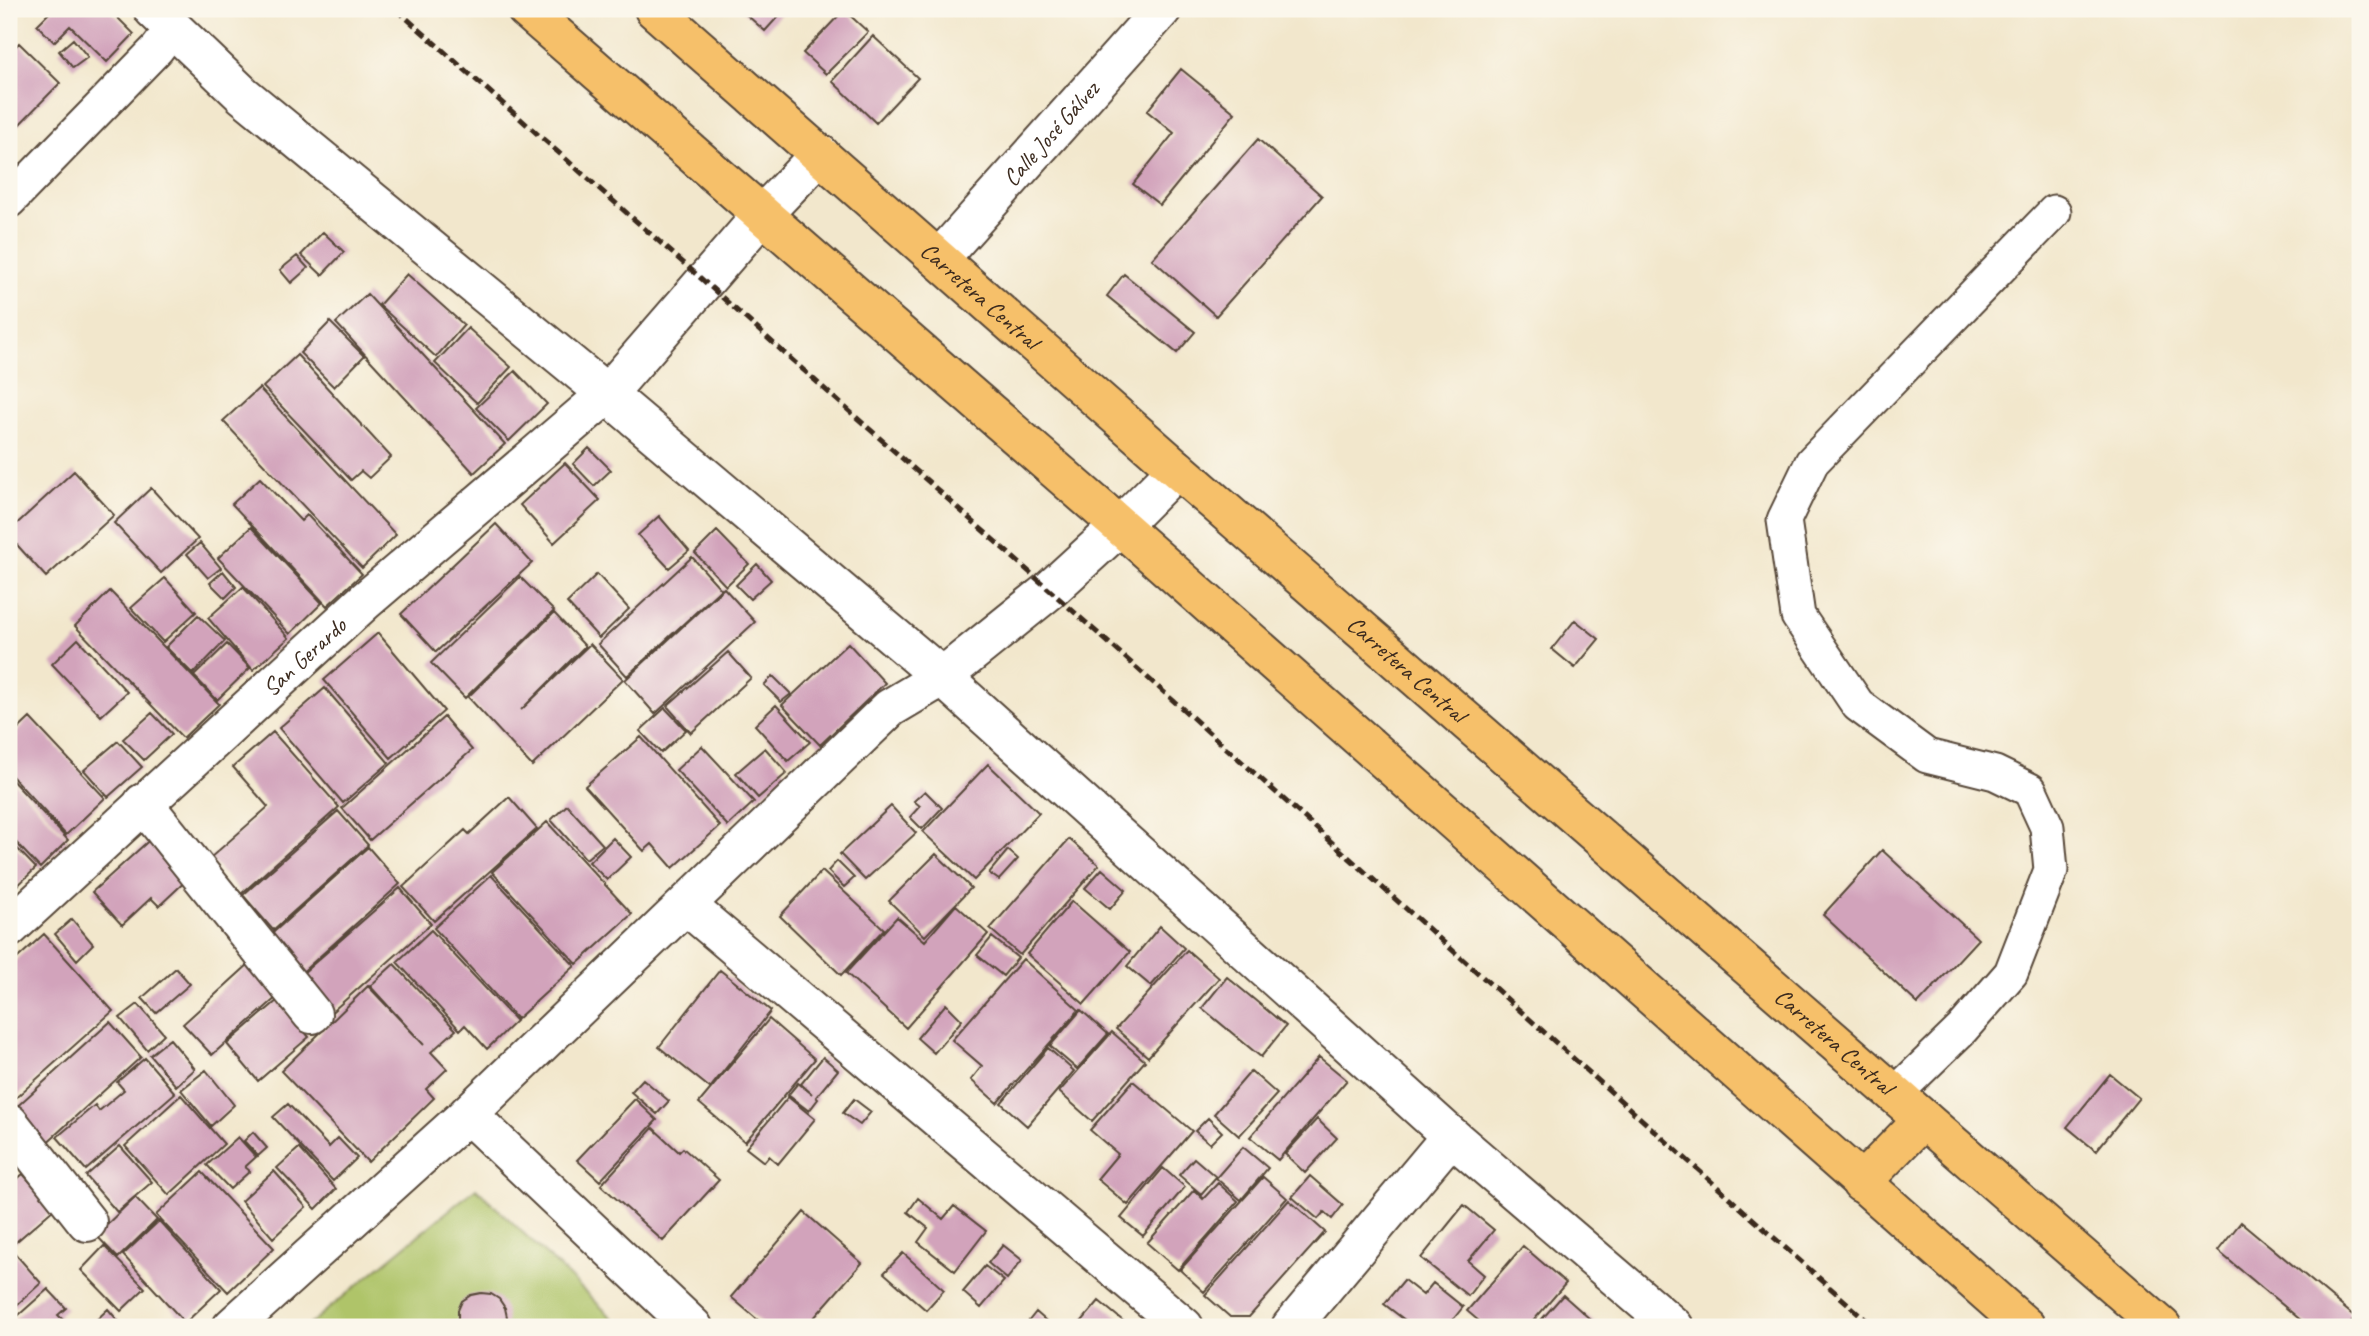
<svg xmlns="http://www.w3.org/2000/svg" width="2369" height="1336" font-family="Caveat,sans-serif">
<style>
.green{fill:#afc469;stroke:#757744;stroke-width:2}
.building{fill:#d2a3bb}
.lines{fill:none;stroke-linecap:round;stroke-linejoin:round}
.service-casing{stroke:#564638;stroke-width:37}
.minor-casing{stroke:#564638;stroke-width:42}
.tertiary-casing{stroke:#564638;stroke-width:42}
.trunk-casing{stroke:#564638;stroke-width:42}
.service{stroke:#fff;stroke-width:33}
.minor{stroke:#fff;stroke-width:38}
.tertiary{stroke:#fff;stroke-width:38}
.trunk{stroke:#f6c06b;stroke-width:38}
.rail{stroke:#3b2a1e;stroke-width:5;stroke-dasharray:10 5;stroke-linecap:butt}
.labels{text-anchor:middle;stroke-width:7;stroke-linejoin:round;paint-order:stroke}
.street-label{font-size:24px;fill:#3b2a1e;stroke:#fbf7ec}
</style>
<rect width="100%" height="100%" fill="#fbf7ec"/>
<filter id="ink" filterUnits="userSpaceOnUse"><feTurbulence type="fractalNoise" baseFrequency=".0143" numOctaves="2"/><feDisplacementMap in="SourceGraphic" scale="14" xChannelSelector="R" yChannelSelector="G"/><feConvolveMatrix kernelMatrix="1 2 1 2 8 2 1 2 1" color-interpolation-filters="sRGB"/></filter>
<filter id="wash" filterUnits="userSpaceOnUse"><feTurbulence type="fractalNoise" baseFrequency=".00686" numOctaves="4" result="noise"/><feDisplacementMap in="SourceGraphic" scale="28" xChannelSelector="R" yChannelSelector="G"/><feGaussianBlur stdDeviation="1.57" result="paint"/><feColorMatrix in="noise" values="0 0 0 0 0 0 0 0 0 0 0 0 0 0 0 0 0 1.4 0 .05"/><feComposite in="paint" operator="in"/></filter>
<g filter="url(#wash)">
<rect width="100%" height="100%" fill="#f2e7cc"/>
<path class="green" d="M 476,1188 L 622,1327 L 314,1327 L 310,1324 Z"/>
<g id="blocks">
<path class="building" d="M 53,9 L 109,9 L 134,34 L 107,62 L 70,26 L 54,42 L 37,25 Z
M 740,9 L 785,9 L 765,31 Z
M 844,10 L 868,32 L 826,74 L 803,53 Z
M 873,36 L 918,78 L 876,123 L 832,81 Z
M 73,39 L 88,57 L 73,68 L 59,51 Z
M 19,43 L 60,83 L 9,135 L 9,53 Z
M 1181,69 L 1235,113 L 1160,205 L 1133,184 L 1174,133 L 1147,111 Z
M 1258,139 L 1322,196 L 1216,316 L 1152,259 Z
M 323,232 L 344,252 L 322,275 L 301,255 Z
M 297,256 L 308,268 L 291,283 L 280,270 Z
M 407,274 L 464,325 L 436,357 L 379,305 Z
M 1124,274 L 1195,332 L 1177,353 L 1107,296 Z
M 367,294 L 505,444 L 474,473 L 336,323 Z
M 330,322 L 364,356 L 334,387 L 300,353 Z
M 468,328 L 511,367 L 477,403 L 435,363 Z
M 297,355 L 391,457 L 369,478 L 361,471 L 351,480 L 263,387 Z
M 515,371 L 547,404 L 509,441 L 476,408 Z
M 259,388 L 396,535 L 362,568 L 223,421 Z
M 589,448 L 611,470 L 594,486 L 573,464 Z
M 565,463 L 600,500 L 554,543 L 520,505 Z
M 74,471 L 114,515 L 46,577 L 9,536 L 9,531 Z
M 260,478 L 301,521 L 307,515 L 362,574 L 327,606 L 232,504 Z
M 151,488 L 198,539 L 161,573 L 114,523 Z
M 659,516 L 689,551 L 669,568 L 638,535 Z
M 496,524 L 532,563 L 436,652 L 401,614 Z
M 251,527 L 322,603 L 290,634 L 218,558 Z
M 717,531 L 749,564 L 726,586 L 695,553 Z
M 200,543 L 221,568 L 208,578 L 187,554 Z
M 692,557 L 721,589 L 627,676 L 598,644 Z
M 757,564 L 771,580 L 750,599 L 736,585 Z
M 223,571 L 236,587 L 225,598 L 210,583 Z
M 597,574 L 629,609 L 599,638 L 567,603 Z
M 520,577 L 554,611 L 465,698 L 431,663 Z
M 165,578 L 196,612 L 163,642 L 131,608 Z
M 243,587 L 289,638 L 253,670 L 208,618 Z
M 724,588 L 755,622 L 655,714 L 625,680 Z
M 110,591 L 219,704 L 183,738 L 75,626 Z
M 554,613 L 585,646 L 521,710 L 590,644 L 623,679 L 532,766 L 468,697 Z
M 198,615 L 225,641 L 193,674 L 166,647 Z
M 1575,620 L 1599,639 L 1575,668 L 1552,649 Z
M 378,633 L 444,711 L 391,758 L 324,680 Z
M 78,639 L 127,692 L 101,716 L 52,664 Z
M 848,643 L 885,683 L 820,745 L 782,705 Z
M 227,644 L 250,668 L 217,700 L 194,676 Z
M 728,652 L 751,678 L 691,733 L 667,706 Z
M 773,676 L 791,694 L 781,702 L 764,685 Z
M 325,688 L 389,763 L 343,803 L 279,728 Z
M 776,705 L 810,742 L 788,761 L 755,725 Z
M 665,708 L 686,730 L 661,753 L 640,731 Z
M 152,713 L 172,734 L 144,760 L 123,739 Z
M 444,717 L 472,750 L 370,840 L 342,808 Z
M 30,718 L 105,798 L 66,835 L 9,773 L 9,738 Z
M 273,732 L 339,807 L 241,894 L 210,858 L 268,807 L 233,767 Z
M 641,737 L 720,826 L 673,868 L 652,844 L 644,851 L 585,786 Z
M 118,741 L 142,767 L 108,797 L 84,770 Z
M 702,746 L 754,802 L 728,826 L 676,770 Z
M 765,748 L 787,773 L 758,798 L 736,773 Z
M 988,764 L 1039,813 L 974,880 L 923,832 Z
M 9,777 L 68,840 L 40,868 L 9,835 Z
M 925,791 L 942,808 L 922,829 L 910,817 L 920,806 L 914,801 Z
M 509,797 L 537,829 L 434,921 L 403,887 L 465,830 L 469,834 Z
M 567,805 L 603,845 L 586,859 L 551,820 Z
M 891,806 L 916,833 L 865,880 L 840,854 Z
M 338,811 L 368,845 L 273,930 L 243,895 Z
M 547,822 L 632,914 L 577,964 L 492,872 Z
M 155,835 L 191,876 L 159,906 L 151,898 L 122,925 L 92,892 Z
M 613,838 L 631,857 L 607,880 L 589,862 Z
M 1069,839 L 1099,865 L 1020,955 L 990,929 Z
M 9,840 L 36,868 L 9,894 Z
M 368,847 L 400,884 L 298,976 L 265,940 Z
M 1008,850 L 1018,859 L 999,880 L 989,873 Z
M 1882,850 L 1978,939 L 1918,1004 L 1823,915 Z
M 936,854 L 971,888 L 925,936 L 889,901 Z
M 837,861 L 854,878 L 844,887 L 828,871 Z
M 1102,869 L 1126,890 L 1110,909 L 1085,888 Z
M 822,871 L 884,929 L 841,975 L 780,916 Z
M 491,875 L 575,966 L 517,1019 L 434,928 Z
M 400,888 L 431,924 L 326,1017 L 294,981 Z
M 1072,901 L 1130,952 L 1084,1004 L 1027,954 Z
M 956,905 L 988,934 L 906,1028 L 846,973 L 897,917 L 925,941 Z
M 72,919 L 93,944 L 77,960 L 55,934 Z
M 1160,926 L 1184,948 L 1151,986 L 1127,966 Z
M 431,930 L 516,1021 L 487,1049 L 465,1025 L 460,1030 L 397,962 Z
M 44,934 L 113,1011 L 10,1103 L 9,1101 L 9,966 Z
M 992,937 L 1018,958 L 1003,976 L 977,955 Z
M 1187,950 L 1219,978 L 1148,1057 L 1116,1029 Z
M 1023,959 L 1079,1010 L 997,1103 L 971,1080 L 982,1066 L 952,1040 Z
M 249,964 L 278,996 L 212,1055 L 183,1024 Z
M 394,964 L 456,1030 L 431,1052 L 447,1069 L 426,1089 L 434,1098 L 368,1162 L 281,1071 L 368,986 L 424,1045 L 370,986 Z
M 176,968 L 190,984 L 156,1013 L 142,998 Z
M 720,970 L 771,1011 L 710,1088 L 659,1047 Z
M 1227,977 L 1286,1026 L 1261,1057 L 1202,1008 Z
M 278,1000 L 309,1037 L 258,1081 L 227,1044 Z
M 138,1004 L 164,1034 L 147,1050 L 120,1018 Z
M 946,1004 L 962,1020 L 934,1053 L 917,1038 Z
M 1081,1010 L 1108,1034 L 1077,1069 L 1050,1046 Z
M 769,1019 L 815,1059 L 745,1142 L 699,1103 Z
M 110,1022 L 141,1057 L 43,1146 L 12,1111 Z
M 1112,1032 L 1145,1061 L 1092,1121 L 1059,1092 Z
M 170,1039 L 195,1069 L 176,1086 L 150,1055 Z
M 1048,1048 L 1074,1071 L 1027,1126 L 1001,1103 Z
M 823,1057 L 838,1070 L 816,1097 L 818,1099 L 809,1111 L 788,1095 L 798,1083 L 812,1094 L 801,1084 Z
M 1319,1057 L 1347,1080 L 1278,1160 L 1250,1137 Z
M 145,1058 L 175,1093 L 86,1170 L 57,1137 L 95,1105 L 99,1111 L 124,1090 L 117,1082 Z
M 206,1070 L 234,1105 L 211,1126 L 181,1090 Z
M 1251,1071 L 1277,1094 L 1239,1136 L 1214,1114 Z
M 2110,1074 L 2139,1098 L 2096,1151 L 2067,1127 Z
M 643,1079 L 669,1101 L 657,1114 L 631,1092 Z
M 1133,1081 L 1192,1131 L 1128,1205 L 1097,1179 L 1118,1154 L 1090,1130 Z
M 181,1095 L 224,1144 L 169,1195 L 125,1146 Z
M 788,1097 L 815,1119 L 778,1164 L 769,1156 L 764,1162 L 746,1148 Z
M 635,1099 L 657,1120 L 600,1181 L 577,1160 Z
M 854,1099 L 871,1112 L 860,1125 L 843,1113 Z
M 288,1104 L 329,1147 L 338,1138 L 357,1158 L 333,1181 L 273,1117 Z
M 1208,1118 L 1222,1132 L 1210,1144 L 1195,1131 Z
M 1317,1119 L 1337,1138 L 1305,1173 L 1285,1154 Z
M 653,1128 L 679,1152 L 683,1148 L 719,1180 L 663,1241 L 601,1185 Z
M 253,1132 L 267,1148 L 258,1156 L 244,1141 Z
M 238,1137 L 256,1157 L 245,1167 L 250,1171 L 230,1189 L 207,1165 Z
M 120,1146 L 152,1182 L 117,1212 L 86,1176 Z
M 1243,1147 L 1268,1168 L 1241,1200 L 1216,1178 Z
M 299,1148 L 336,1189 L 316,1209 L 277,1168 Z
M 1194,1158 L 1216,1177 L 1201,1194 L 1179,1175 Z
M 1163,1168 L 1185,1187 L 1143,1236 L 1121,1218 Z
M 274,1171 L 306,1207 L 273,1238 L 241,1201 Z
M 202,1172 L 274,1248 L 228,1292 L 156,1215 Z
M 23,1174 L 54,1209 L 9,1248 L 9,1186 Z
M 1310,1176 L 1343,1205 L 1332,1219 L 1324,1212 L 1318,1219 L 1292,1197 Z
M 1263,1177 L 1287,1198 L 1204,1292 L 1180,1270 Z
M 1218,1183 L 1238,1201 L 1178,1270 L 1147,1243 L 1194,1190 L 1203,1199 Z
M 135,1197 L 157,1220 L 118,1258 L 96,1235 Z
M 918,1198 L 943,1219 L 954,1206 L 986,1231 L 955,1271 L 918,1242 L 928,1228 L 908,1212 Z
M 1289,1200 L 1325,1232 L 1249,1317 L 1230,1317 L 1205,1295 Z
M 1464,1205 L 1494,1230 L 1468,1261 L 1484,1275 L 1468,1296 L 1421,1258 Z
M 804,1212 L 862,1263 L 806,1327 L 766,1327 L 731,1297 Z
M 159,1221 L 221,1289 L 185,1323 L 123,1255 Z
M 2241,1222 L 2355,1317 L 2347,1327 L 2309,1327 L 2218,1251 Z
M 1003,1245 L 1022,1260 L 1007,1279 L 988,1263 Z
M 104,1246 L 145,1288 L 121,1311 L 81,1270 Z
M 1523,1246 L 1566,1283 L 1528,1327 L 1486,1327 L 1467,1311 Z
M 11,1249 L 41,1283 L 9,1312 L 9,1251 Z
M 903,1253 L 944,1290 L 926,1310 L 884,1273 Z
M 985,1266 L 1004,1281 L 981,1308 L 963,1292 Z
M 1404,1280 L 1423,1295 L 1433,1283 L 1463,1307 L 1447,1327 L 1414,1327 L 1384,1304 Z
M 48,1289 L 66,1308 L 58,1315 L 70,1327 L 17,1327 L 12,1321 Z
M 481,1293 L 491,1294 L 499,1299 L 505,1308 L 507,1317 L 506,1327 L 458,1327 L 458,1310 L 462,1301 L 471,1295 Z
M 1563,1295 L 1599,1327 L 1535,1327 Z
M 1099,1301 L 1128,1325 L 1126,1327 L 1077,1327 Z
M 108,1309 L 119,1322 L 114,1327 L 89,1327 Z
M 1036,1312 L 1053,1327 L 1024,1327 Z"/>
</g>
</g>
<g filter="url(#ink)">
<use href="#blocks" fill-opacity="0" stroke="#564638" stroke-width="2"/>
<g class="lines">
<g class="service-casing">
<path id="service" d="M 9,201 L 157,49 L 173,28
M 1896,1093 L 1962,1029 L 2011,973 L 2051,870 L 2047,827 L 2030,790 L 1995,773 L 1927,756 L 1858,705 L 1798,616 L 1784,520 L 1812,462 L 2054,212"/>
</g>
<g class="minor-casing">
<g id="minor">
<path d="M 153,9 L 243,95 L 607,394 L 942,677 L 1451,1136 L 1674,1327"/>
<path d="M 143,803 L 312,1014"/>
<path d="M 687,906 L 1184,1327"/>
<path id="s1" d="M 9,928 L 365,601 L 607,394 L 762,215 L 820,154"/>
<path d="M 468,1114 L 693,1327"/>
<path d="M 9,1123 L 87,1222"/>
<path d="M 232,1327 L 468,1114 L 890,708 L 942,677 L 1050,590 L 1120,526 L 1177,469"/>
<path d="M 1291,1327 L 1451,1136"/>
</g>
</g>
<g class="tertiary-casing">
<g id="tertiary">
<path id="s2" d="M 939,259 L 1162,9"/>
</g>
</g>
<g class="trunk-casing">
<g id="trunk">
<path d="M 526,9 L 1120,526 L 2026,1327"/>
<path id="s3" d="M 654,9 L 1177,469 L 2162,1327"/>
<path d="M 1861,1183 L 1923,1119"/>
</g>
</g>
<use href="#service" class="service"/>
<use href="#minor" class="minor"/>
<use href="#tertiary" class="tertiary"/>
<use href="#trunk" class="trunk"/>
<path class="rail" d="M 396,9 L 705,282 L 1874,1327"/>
</g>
</g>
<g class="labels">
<g class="street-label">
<text dy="8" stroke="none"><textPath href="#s2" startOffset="168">Calle José Gálvez</textPath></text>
<text dy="8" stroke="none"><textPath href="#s3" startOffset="434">Carretera Central</textPath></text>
<text dy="8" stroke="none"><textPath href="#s1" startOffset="401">San Gerardo</textPath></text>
<text dy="8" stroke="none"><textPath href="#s3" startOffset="1001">Carretera Central</textPath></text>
<text dy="8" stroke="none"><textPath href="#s3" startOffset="1568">Carretera Central</textPath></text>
</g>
</g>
<rect width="2369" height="1336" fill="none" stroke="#fbf7ec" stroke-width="35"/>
</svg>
